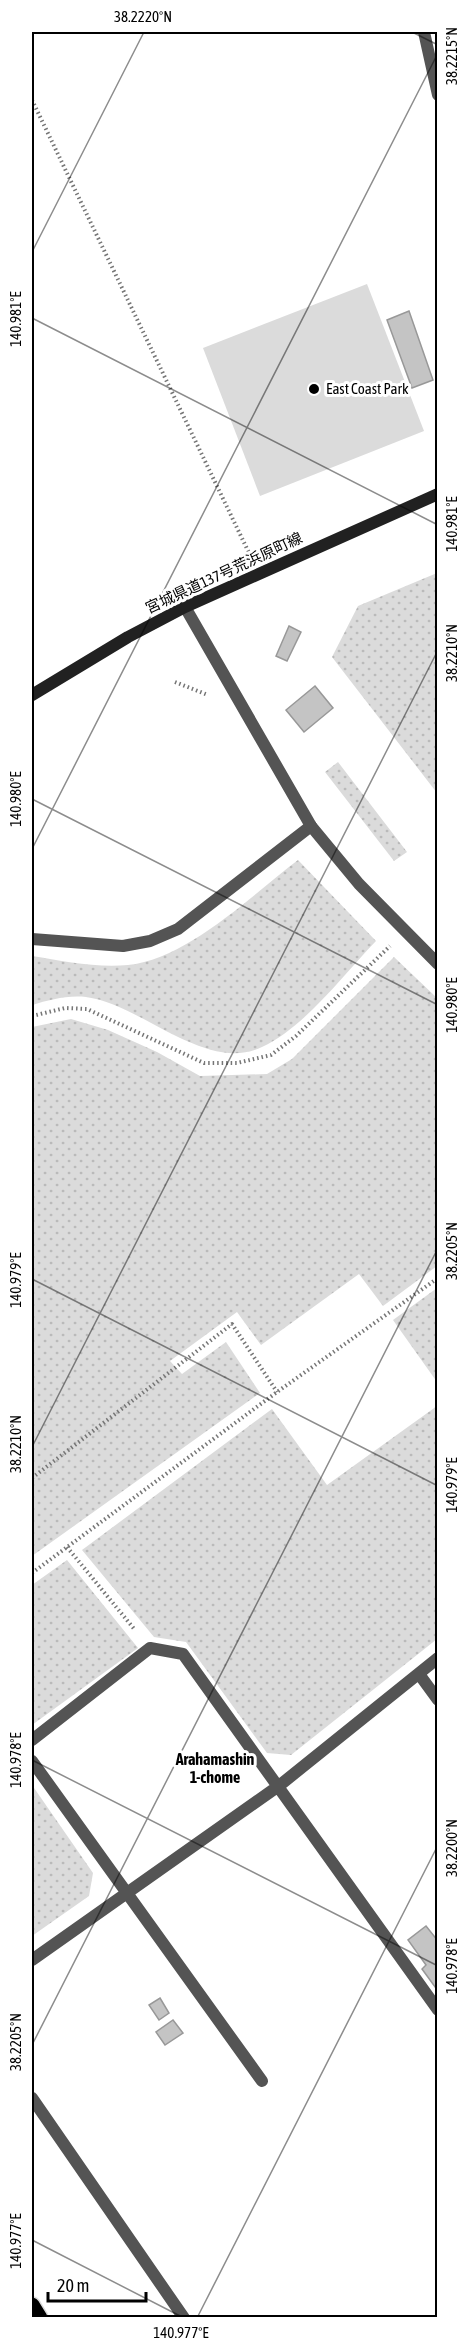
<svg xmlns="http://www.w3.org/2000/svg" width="469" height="2349" font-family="'Asap Condensed','Noto Sans JP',sans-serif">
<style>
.grass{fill:url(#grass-dots)}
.garden{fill:#dbdbdb}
.building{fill:#c4c4c4;stroke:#989898;stroke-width:1.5}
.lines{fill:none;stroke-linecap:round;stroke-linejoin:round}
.primary-casing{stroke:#dbdbdb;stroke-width:18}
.path{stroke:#767676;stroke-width:4;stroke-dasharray:1.5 3;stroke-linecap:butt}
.service{stroke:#545454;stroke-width:12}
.minor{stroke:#545454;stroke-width:12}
.tertiary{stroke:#545454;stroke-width:12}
.secondary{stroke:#212121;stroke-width:12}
.primary{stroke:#000;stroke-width:15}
.ticks{fill:none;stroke:#000;stroke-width:1.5;stroke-opacity:0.45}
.poi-dot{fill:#000;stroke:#fff;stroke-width:2}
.labels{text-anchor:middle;stroke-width:6;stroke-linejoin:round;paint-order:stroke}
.poi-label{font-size:15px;fill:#000;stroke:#fff;text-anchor:start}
.street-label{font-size:15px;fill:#000;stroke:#fff}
.neighbourhood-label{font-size:16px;font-weight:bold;fill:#000;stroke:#fff}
.neatline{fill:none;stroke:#000;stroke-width:2}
.ticks-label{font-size:15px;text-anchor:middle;fill:#000}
</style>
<defs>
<pattern id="grass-dots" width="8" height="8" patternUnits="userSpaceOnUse" patternTransform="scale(1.5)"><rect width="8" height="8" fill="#dbdbdb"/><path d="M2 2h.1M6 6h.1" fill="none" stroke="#bababa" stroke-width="1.8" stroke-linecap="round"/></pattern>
</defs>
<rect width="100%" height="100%" fill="#fff"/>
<path class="grass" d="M 437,573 L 437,793 L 332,657 L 358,606 Z
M 338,762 L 407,852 L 394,861 L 325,772 Z
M 298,860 L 376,941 C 343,975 305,1027 262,1047 C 206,1074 141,1004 86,997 C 67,995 49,1000 32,1005 L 32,956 C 63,961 96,968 128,965 C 187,959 251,896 298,860 Z
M 394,957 L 437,998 L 437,1266 L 383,1306 L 359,1274 L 261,1345 L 237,1312 L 170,1361 L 182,1374 L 226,1342 L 260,1393 L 32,1556 L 32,1027 L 71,1019 L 108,1030 L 157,1052 L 200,1076 L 267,1074 L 292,1059 Z
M 437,1288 L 437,1382 L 393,1320 Z
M 437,1406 L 437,1639 L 291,1755 L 267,1753 L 186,1642 L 154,1637 L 82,1550 L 272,1409 L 327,1485 Z
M 67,1560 L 138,1648 L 32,1725 L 32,1585 Z
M 32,1785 L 93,1873 L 89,1896 L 32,1936 Z"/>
<path class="garden" d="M 367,284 L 424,431 L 260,496 L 203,348 Z"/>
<path class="building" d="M 409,311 L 433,380 L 412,388 L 387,320 Z
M 289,626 L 301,632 L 287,661 L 276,656 Z
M 315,686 L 333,708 L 304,732 L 286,710 Z
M 426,1926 L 438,1941 L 438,1991 L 422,1969 L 426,1965 L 408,1940 Z
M 160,1998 L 169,2013 L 159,2020 L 149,2005 Z
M 173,2020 L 183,2033 L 165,2045 L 156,2032 Z"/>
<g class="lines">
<g class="primary-casing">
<path id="primary" d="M 32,2305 L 40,2318"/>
</g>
<path class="path" d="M 32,100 L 250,555
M 175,682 L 208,695
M 32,1016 L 65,1008 L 87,1009 L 204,1063 L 237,1063 L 271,1055 L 296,1036 L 390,946
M 32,1478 L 232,1324 L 277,1392
M 67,1547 L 135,1630
M 32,1573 L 277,1392 L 438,1278"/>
<path class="service" d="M 424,32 L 438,95"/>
<path class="minor" d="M 32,939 L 123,946 L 150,941 L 178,929 L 311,826
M 419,1674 L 438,1700
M 32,1740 L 150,1648 L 183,1654 L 438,2010
M 32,1761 L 262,2081
M 32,1960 L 280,1785 L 438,1658
M 32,2098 L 184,2318"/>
<path class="tertiary" d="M 185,607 L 311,826 L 359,884 L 438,964"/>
<path class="secondary" d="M 32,695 L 128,637 L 185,607 L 438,494"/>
<use href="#primary" class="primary"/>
</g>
<path class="ticks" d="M 412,32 L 438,45M 32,252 L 144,32M 32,318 L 438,525M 32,799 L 438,1005M 32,849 L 438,53M 32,1279 L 438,1486M 32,1447 L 438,650M 32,1760 L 438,1966M 32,2045 L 438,1248M 32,2240 L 184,2318M 197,2318 L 438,1845"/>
<circle class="poi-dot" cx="314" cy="389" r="6"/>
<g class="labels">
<g class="poi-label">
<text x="326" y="394">East Coast Park</text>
</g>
<g class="street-label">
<text transform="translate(224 573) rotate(-25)" y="5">宮城県道137号荒浜原町線</text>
</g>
<g class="neighbourhood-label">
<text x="215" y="1765">Arahamashin<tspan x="215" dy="18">1-chome</tspan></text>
</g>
</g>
<rect width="469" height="2349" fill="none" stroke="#ffffff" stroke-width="66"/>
<path d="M48 2292v9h98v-9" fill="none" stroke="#000000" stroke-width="3"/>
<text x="57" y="2292" font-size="18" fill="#000000" stroke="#ffffff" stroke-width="4.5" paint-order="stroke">20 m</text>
<rect x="33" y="33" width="403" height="2283" class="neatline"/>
<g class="ticks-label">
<text x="143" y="22">38.2220°N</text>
<text transform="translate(452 56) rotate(-90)" y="5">38.2215°N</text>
<text transform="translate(16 319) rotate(-90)" y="5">140.981°E</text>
<text transform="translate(452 524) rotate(-90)" y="5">140.981°E</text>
<text transform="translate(452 653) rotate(-90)" y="5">38.2210°N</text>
<text transform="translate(16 799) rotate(-90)" y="5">140.980°E</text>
<text transform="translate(452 1005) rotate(-90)" y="5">140.980°E</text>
<text transform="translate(452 1251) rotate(-90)" y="5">38.2205°N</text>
<text transform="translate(16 1280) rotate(-90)" y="5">140.979°E</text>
<text transform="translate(16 1444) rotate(-90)" y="5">38.2210°N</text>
<text transform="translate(452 1485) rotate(-90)" y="5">140.979°E</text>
<text transform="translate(16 1760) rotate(-90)" y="5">140.978°E</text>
<text transform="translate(452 1848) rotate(-90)" y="5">38.2200°N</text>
<text transform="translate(452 1966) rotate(-90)" y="5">140.978°E</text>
<text transform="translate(16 2042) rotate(-90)" y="5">38.2205°N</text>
<text transform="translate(16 2241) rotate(-90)" y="5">140.977°E</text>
<text x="181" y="2338">140.977°E</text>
</g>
</svg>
